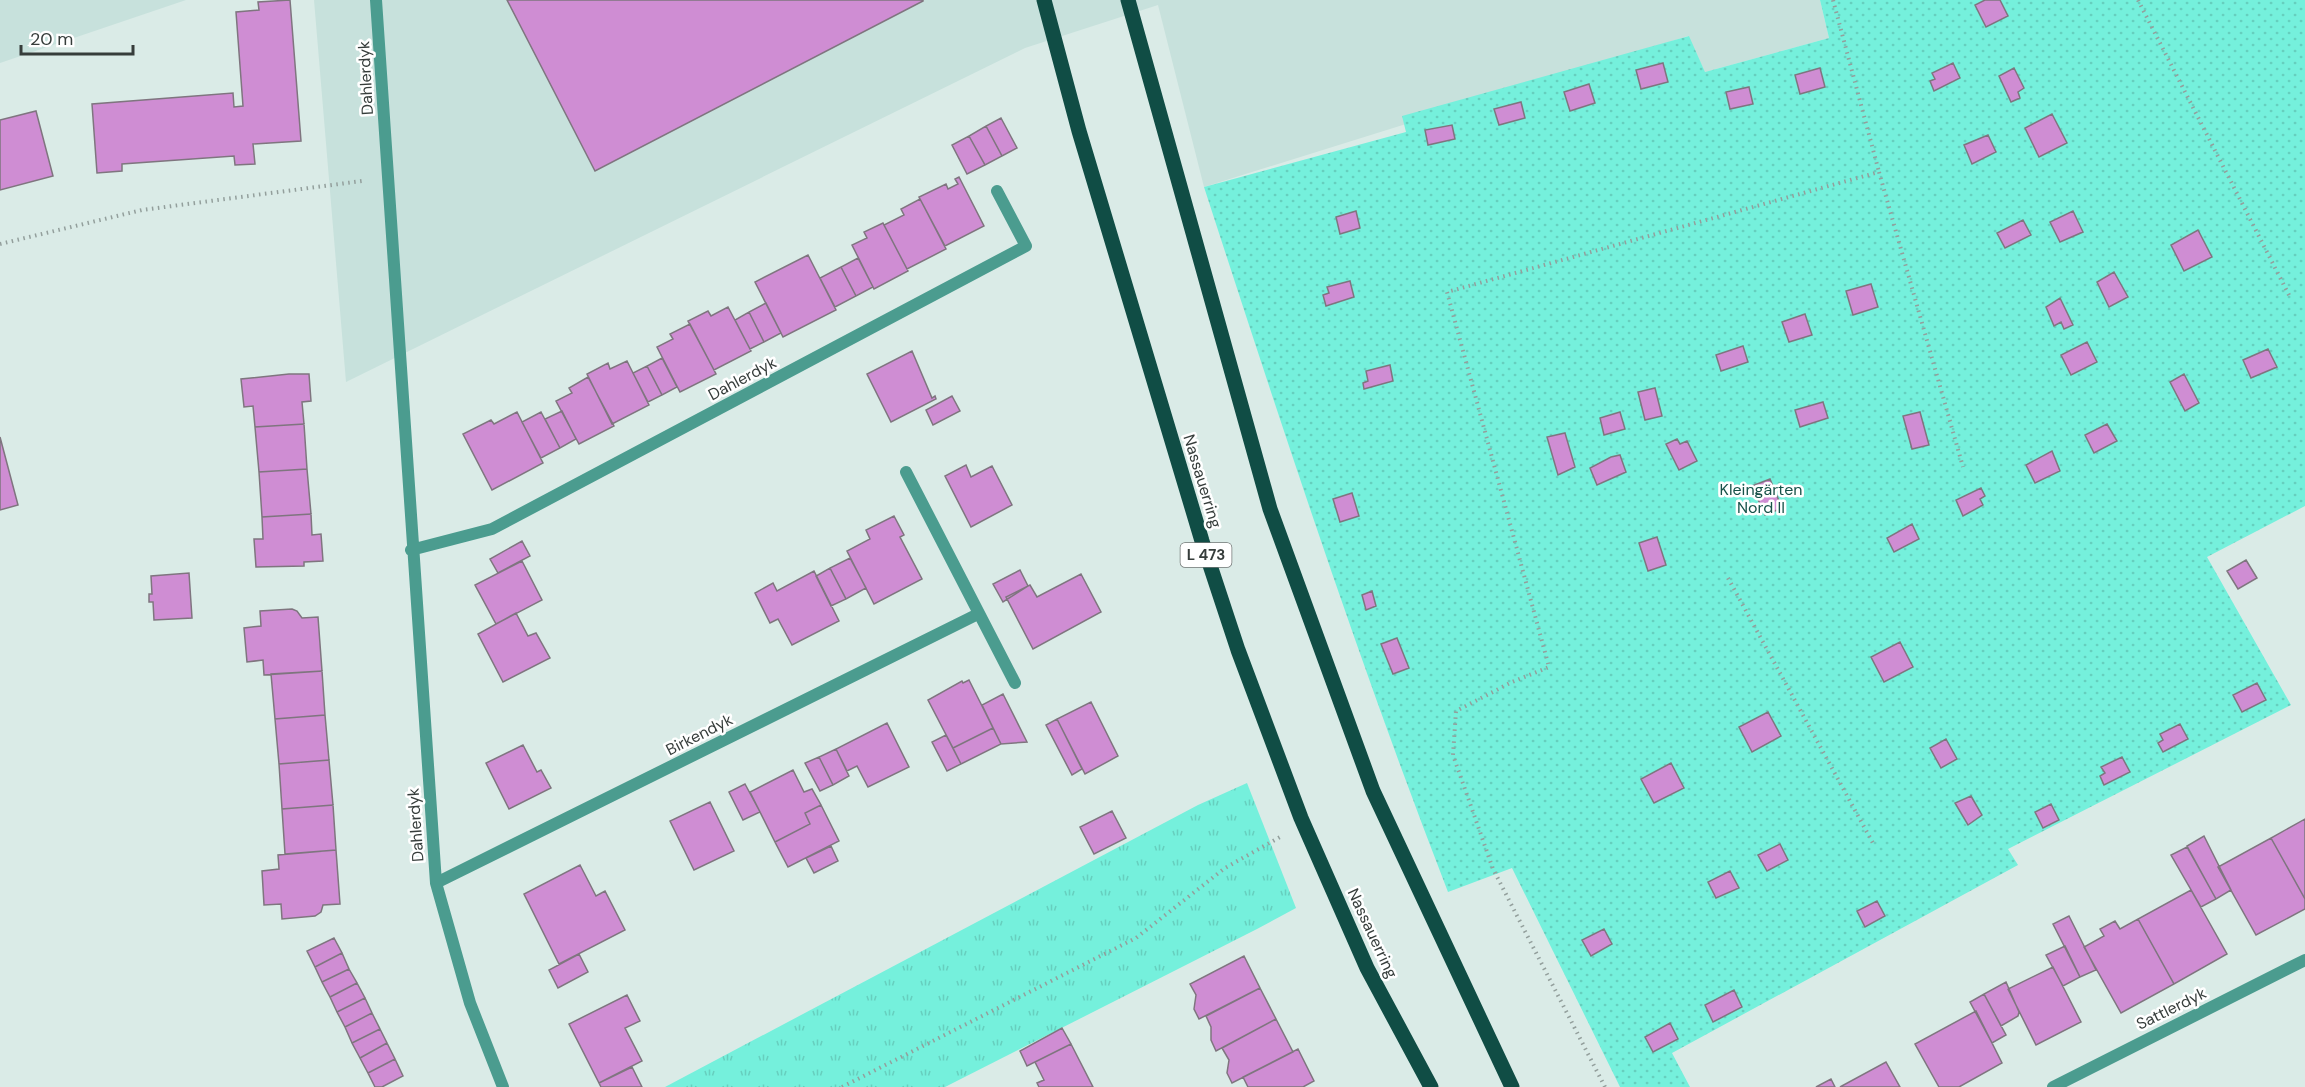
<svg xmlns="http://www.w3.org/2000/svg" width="2305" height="1087" font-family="'DM Sans',sans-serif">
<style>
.built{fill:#c7e1dc}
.grass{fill:url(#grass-tufts)}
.garden{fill:url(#garden-dots)}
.building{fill:#cf8dd3;stroke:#7f757f;stroke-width:1.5}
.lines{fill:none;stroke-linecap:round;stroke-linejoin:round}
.path{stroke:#939f9c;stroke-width:4;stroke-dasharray:1.5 4.5;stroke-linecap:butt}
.street{stroke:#4b9c8f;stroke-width:12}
.primary{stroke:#104d45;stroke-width:15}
.labels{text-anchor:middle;stroke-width:5;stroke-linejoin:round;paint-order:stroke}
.shield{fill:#fff;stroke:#727776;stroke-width:1.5}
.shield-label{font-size:15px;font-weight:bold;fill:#363d3b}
.street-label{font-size:16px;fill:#363d3b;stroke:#fff}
.park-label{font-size:16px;fill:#175249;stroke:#fff}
</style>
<defs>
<pattern id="grass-tufts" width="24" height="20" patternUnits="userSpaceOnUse" patternTransform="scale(1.5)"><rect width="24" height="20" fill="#75f0dc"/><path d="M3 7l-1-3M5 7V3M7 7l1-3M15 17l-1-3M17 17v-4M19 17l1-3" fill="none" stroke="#66cfbe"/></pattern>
<pattern id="garden-dots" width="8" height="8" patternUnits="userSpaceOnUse" patternTransform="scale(1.5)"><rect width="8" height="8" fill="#75f0dc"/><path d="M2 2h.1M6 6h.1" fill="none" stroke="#66cfbe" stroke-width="1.8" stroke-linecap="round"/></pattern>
</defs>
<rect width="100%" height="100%" fill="#daebe7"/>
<path class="built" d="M 0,0 L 186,0 L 0,63 Z
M 314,0 L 1820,0 L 1829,38 L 1705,72 L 1688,36 L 1204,187 L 1158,5 L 1025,48 L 346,382 Z"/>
<path class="grass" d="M 1247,783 L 1296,908 L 1257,929 L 945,1087 L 665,1087 L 1198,805 Z"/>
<path class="garden" d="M 1820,0 L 2305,0 L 2305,506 L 2207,557 L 2291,705 L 2008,849 L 2018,865 L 1672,1053 L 1690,1087 L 1620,1087 L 1512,868 L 1448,892 C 1358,660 1281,424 1204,187 L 1406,132 L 1402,116 L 1689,36 L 1705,72 L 1829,38 Z"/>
<path class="building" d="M 290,0 L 301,141 L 253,144 L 255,164 L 235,165 L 234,156 L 122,164 L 122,171 L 97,173 L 92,104 L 233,93 L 234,107 L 243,106 L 236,12 L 259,10 L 258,2 Z
M 507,0 L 923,0 L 923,1 L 595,171 Z
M 1985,0 L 2000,0 L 2008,16 L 1986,27 L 1975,5 Z
M 1663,63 L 1668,82 L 1641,89 L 1636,70 Z
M 1953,63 L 1960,78 L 1934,91 L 1930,81 L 1935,79 L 1932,73 Z
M 1820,68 L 1825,87 L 1800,94 L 1795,75 Z
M 2014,68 L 2024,88 L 2018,92 L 2020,98 L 2011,102 L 1999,76 Z
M 1589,84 L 1595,103 L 1570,111 L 1564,92 Z
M 1749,87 L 1753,104 L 1730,109 L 1726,92 Z
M 1521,102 L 1525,118 L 1499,125 L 1494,109 Z
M 36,111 L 53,176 L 0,190 L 0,120 Z
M 2052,114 L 2067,143 L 2039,157 L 2025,128 Z
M 1001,118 L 1017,148 L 1002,156 L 986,126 Z
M 1452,125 L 1455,139 L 1428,145 L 1425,130 Z
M 986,126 L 1002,156 L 985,165 L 969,136 Z
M 1988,135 L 1996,152 L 1972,164 L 1964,145 Z
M 969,136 L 985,165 L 967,174 L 952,145 Z
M 959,177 L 984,226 L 945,246 L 919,197 L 946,184 L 948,189 L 958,184 L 955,179 Z
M 920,199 L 946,249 L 907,269 L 884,225 L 904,215 L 901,209 Z
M 1356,211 L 1360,228 L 1340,234 L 1336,217 Z
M 2073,211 L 2083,232 L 2060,242 L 2050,222 Z
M 2023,220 L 2031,235 L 2005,248 L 1997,233 Z
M 883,223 L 908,271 L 874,289 L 852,245 L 867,238 L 864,232 Z
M 2198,230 L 2212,257 L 2184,271 L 2171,245 Z
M 808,255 L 836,310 L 783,337 L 755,282 Z
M 858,258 L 873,287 L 856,296 L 841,267 Z
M 841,267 L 856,296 L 835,307 L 820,278 Z
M 2114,272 L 2128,297 L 2109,307 L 2097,282 Z
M 1350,281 L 1354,297 L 1326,306 L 1323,295 L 1329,293 L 1327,287 Z
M 1871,284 L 1878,307 L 1853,315 L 1846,291 Z
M 2060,298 L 2073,325 L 2064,329 L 2061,322 L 2054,326 L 2046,307 Z
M 766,303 L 781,333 L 764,342 L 749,312 Z
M 728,307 L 751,351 L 714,370 L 688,321 L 708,311 L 711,316 Z
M 749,312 L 764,342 L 750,349 L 735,320 Z
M 1805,314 L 1812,335 L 1789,342 L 1782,322 Z
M 690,324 L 716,374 L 680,392 L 657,347 L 673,339 L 670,334 Z
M 2087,342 L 2097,362 L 2071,375 L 2061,355 Z
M 1743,346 L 1748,362 L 1721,371 L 1716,355 Z
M 2268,349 L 2277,367 L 2251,378 L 2243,360 Z
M 912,351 L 932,398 L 935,396 L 936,399 L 891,422 L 867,374 Z
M 662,358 L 677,387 L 662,395 L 647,366 Z
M 627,361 L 649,405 L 612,424 L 587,374 L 608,363 L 610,369 Z
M 1390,365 L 1393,381 L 1364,389 L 1363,383 L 1368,381 L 1366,371 Z
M 647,366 L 662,395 L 648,402 L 633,373 Z
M 289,374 L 309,374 L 311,401 L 302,402 L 304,424 L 255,427 L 253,406 L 244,407 L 241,379 Z
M 2184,374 L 2199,403 L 2185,411 L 2170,382 Z
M 588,377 L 614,426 L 579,444 L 556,401 L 572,393 L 569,388 Z
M 1655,388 L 1662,416 L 1645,420 L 1638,392 Z
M 952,396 L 960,411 L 933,425 L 926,410 Z
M 1823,402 L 1828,418 L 1800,427 L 1795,410 Z
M 562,411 L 576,439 L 560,448 L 545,419 Z
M 517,412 L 543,463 L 492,490 L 463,434 L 491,420 L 494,424 Z
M 541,412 L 560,448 L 541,458 L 522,422 Z
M 1620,412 L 1625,429 L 1604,435 L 1600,418 Z
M 1920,412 L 1929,445 L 1912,449 L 1903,416 Z
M 304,424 L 307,469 L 259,472 L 255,427 Z
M 2107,424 L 2117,441 L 2094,453 L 2085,435 Z
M 1565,433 L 1575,467 L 1558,475 L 1547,437 Z
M 0,437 L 18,505 L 0,510 Z
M 1677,439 L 1680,444 L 1687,441 L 1697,461 L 1679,470 L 1666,444 Z
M 2052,451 L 2060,471 L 2035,483 L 2026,465 Z
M 1620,455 L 1626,472 L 1597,485 L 1590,468 L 1611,457 Z
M 966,465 L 971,477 L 992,466 L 1012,505 L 971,527 L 945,476 Z
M 307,469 L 311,514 L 262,517 L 259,472 Z
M 1770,479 L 1782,508 L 1765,515 L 1752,486 Z
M 1981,488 L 1985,496 L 1980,499 L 1983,505 L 1963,516 L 1956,500 Z
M 1352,493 L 1359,516 L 1340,522 L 1333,499 Z
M 311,514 L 312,535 L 321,534 L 323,561 L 304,562 L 304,566 L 256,567 L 254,539 L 263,539 L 262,517 Z
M 894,516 L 904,535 L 900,537 L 922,579 L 874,604 L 847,551 L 870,539 L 866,530 Z
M 1912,524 L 1919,539 L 1894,552 L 1887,538 Z
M 1657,537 L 1666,565 L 1648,571 L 1639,543 Z
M 522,541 L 530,556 L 498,573 L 490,559 Z
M 850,558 L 866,588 L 846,599 L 830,568 Z
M 2246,560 L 2257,578 L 2238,589 L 2227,571 Z
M 522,561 L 542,600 L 496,624 L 475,585 Z
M 830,568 L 846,599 L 831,606 L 816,576 Z
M 1020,570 L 1028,586 L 1003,602 L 993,584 Z
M 814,571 L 839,621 L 792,645 L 778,619 L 770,623 L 755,593 L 773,583 L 777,591 Z
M 189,573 L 192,618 L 154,620 L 153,602 L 149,602 L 149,594 L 152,594 L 151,576 Z
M 1081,574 L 1101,612 L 1033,649 L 1006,597 L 1030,585 L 1037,597 Z
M 1372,591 L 1376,606 L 1366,610 L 1362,595 Z
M 292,609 L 297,611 L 302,618 L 318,617 L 322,671 L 264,675 L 263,660 L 247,662 L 244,628 L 261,626 L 260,611 Z
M 516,613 L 528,636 L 536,633 L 550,658 L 503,682 L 478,634 Z
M 1397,638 L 1409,668 L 1393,674 L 1381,644 Z
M 1900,642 L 1913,667 L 1884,682 L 1871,657 Z
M 322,671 L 325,715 L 275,719 L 271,674 Z
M 969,680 L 993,728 L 953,748 L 928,700 L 962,681 L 963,683 Z
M 2257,683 L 2266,700 L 2242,712 L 2233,695 Z
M 1003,694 L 1027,742 L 1001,744 L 982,705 Z
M 1091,702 L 1118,756 L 1085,774 L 1057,719 Z
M 1768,712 L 1781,736 L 1752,752 L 1739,727 Z
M 325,715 L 329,760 L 279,764 L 275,719 Z
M 1057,719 L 1082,769 L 1072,775 L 1046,725 Z
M 887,723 L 909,767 L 868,787 L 857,766 L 847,771 L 836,749 Z
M 2180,724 L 2188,739 L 2163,752 L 2158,743 L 2163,740 L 2160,734 Z
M 993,728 L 1001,744 L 961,764 L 953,748 Z
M 946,735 L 961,764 L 947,771 L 932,742 Z
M 1946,739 L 1957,759 L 1941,768 L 1930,748 Z
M 523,745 L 537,772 L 541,770 L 551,788 L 509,809 L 486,763 Z
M 836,749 L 849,776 L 833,785 L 819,757 Z
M 819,757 L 833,785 L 820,791 L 805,763 Z
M 2122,757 L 2130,772 L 2104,785 L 2100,776 L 2105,773 L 2101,767 Z
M 329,760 L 333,805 L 282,809 L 279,764 Z
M 1671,763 L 1684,788 L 1654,803 L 1641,779 Z
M 793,770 L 804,792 L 812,789 L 821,805 L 805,813 L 810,824 L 775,842 L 750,792 Z
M 745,784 L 760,812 L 743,820 L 729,792 Z
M 1971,796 L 1982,815 L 1968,825 L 1955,803 Z
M 710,802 L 734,851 L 694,870 L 670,821 Z
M 2051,804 L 2059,820 L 2043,828 L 2035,812 Z
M 333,805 L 336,850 L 285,854 L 282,809 Z
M 821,805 L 839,841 L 788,867 L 775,842 L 810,824 L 805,813 Z
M 1112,811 L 1126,838 L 1094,854 L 1080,827 Z
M 2305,819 L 2305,899 L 2271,838 Z
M 2204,836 L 2231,890 L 2216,899 L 2187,846 Z
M 2271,838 L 2305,899 L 2305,909 L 2256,935 L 2218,867 Z
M 1780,844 L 1788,860 L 1767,871 L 1758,855 Z
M 831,846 L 838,861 L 814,873 L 806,858 Z
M 2187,847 L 2216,899 L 2201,907 L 2171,855 Z
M 336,850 L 340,904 L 323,905 L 321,912 L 315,916 L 282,919 L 281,904 L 264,905 L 262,871 L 279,869 L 278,855 Z
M 580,865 L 596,896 L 605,891 L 625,930 L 559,964 L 524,894 Z
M 1730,871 L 1739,888 L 1716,898 L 1708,882 Z
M 2191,890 L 2227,954 L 2174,984 L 2138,919 Z
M 1877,901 L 1885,916 L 1865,927 L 1857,911 Z
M 2069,916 L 2096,970 L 2080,977 L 2053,924 Z
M 2138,919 L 2174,984 L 2121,1013 L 2084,947 L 2104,936 L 2100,929 L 2115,921 L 2120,929 Z
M 1604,929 L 1612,944 L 1591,956 L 1582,940 Z
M 334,938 L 342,953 L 315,967 L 307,951 Z
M 2065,946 L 2080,977 L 2063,986 L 2046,955 Z
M 342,953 L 349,969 L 322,982 L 315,967 Z
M 579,954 L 588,972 L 558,988 L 549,970 Z
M 1244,956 L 1260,988 L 1199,1019 L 1194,1009 L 1196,995 L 1190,984 Z
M 2053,967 L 2081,1022 L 2036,1045 L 2008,989 Z
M 349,969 L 357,983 L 330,997 L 322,982 Z
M 2006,982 L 2019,1012 L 2018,1016 L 2001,1026 L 1984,994 Z
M 357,983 L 365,998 L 337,1012 L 330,997 Z
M 1260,988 L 1276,1019 L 1216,1051 L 1211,1040 L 1211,1027 L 1206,1016 Z
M 1734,990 L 1742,1007 L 1713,1022 L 1705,1005 Z
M 1984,994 L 2006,1035 L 1992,1043 L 1970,1002 Z
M 627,995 L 640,1021 L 625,1028 L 642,1061 L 599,1083 L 569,1024 Z
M 365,998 L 372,1013 L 345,1027 L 337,1012 Z
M 1976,1011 L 2002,1063 L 1959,1087 L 1939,1087 L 1915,1044 Z
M 372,1013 L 380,1029 L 352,1043 L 345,1027 Z
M 1276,1019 L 1293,1052 L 1232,1083 L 1227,1073 L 1229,1060 L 1222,1048 Z
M 1670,1023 L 1678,1039 L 1653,1052 L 1645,1037 Z
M 1062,1028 L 1071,1044 L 1027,1066 L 1020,1051 Z
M 380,1029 L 387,1043 L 360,1058 L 352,1043 Z
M 387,1043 L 395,1059 L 368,1073 L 360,1058 Z
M 1071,1044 L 1093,1087 L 1039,1087 L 1037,1083 L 1044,1080 L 1035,1062 Z
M 1298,1049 L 1314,1081 L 1303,1087 L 1248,1087 L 1243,1077 Z
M 395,1059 L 403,1076 L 382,1087 L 375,1087 L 368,1073 Z
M 1886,1062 L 1900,1087 L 1840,1087 Z
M 632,1067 L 642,1087 L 601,1087 L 599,1083 Z
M 1831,1079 L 1835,1087 L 1816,1087 Z"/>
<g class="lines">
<path class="path" d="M 1833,0 L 1879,172
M 2138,0 L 2290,297
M 0,244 L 142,210 L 362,181
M 1728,578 L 1874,845
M 842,1087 L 1136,938 L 1225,868 L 1280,837
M 1605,1087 L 1493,869 L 1453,755 L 1456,711 L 1512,682 L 1549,667 L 1447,292 L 1879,172 L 1963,467"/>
<path class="street" d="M 376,0 L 436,883 L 470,1003 L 503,1087
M 906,472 L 1015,683
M 411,550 L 492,529 L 1026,246 L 997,191
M 436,883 L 978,614
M 2053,1087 L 2305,960"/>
<path class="primary" d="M 1044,0 L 1079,131 L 1202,541 L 1238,650 L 1301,818 L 1367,968 L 1431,1087
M 1128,0 L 1270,509 L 1373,791 L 1512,1087"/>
</g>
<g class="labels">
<rect class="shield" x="1180.5" y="543" width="51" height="24" rx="4.5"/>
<g class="shield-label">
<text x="1206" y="560">L 473</text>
</g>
<g class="street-label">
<text transform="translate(365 78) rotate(-93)" y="6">Dahlerdyk</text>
<text transform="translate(742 378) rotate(-28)" y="6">Dahlerdyk</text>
<text transform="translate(1203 481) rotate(73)" y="6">Nassauerring</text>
<text transform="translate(699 734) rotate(-27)" y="6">Birkendyk</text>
<text transform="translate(415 825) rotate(-94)" y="6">Dahlerdyk</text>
<text transform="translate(1373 933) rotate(65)" y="6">Nassauerring</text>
<text transform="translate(2171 1008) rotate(-26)" y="6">Sattlerdyk</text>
</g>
<g class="park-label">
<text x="1761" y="495">Kleingärten<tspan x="1761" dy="18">Nord II</tspan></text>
</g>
</g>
<path d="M21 45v9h112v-9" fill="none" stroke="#363d3b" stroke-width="3"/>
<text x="30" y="45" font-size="18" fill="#363d3b" stroke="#ffffff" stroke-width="4.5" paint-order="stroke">20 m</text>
</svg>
